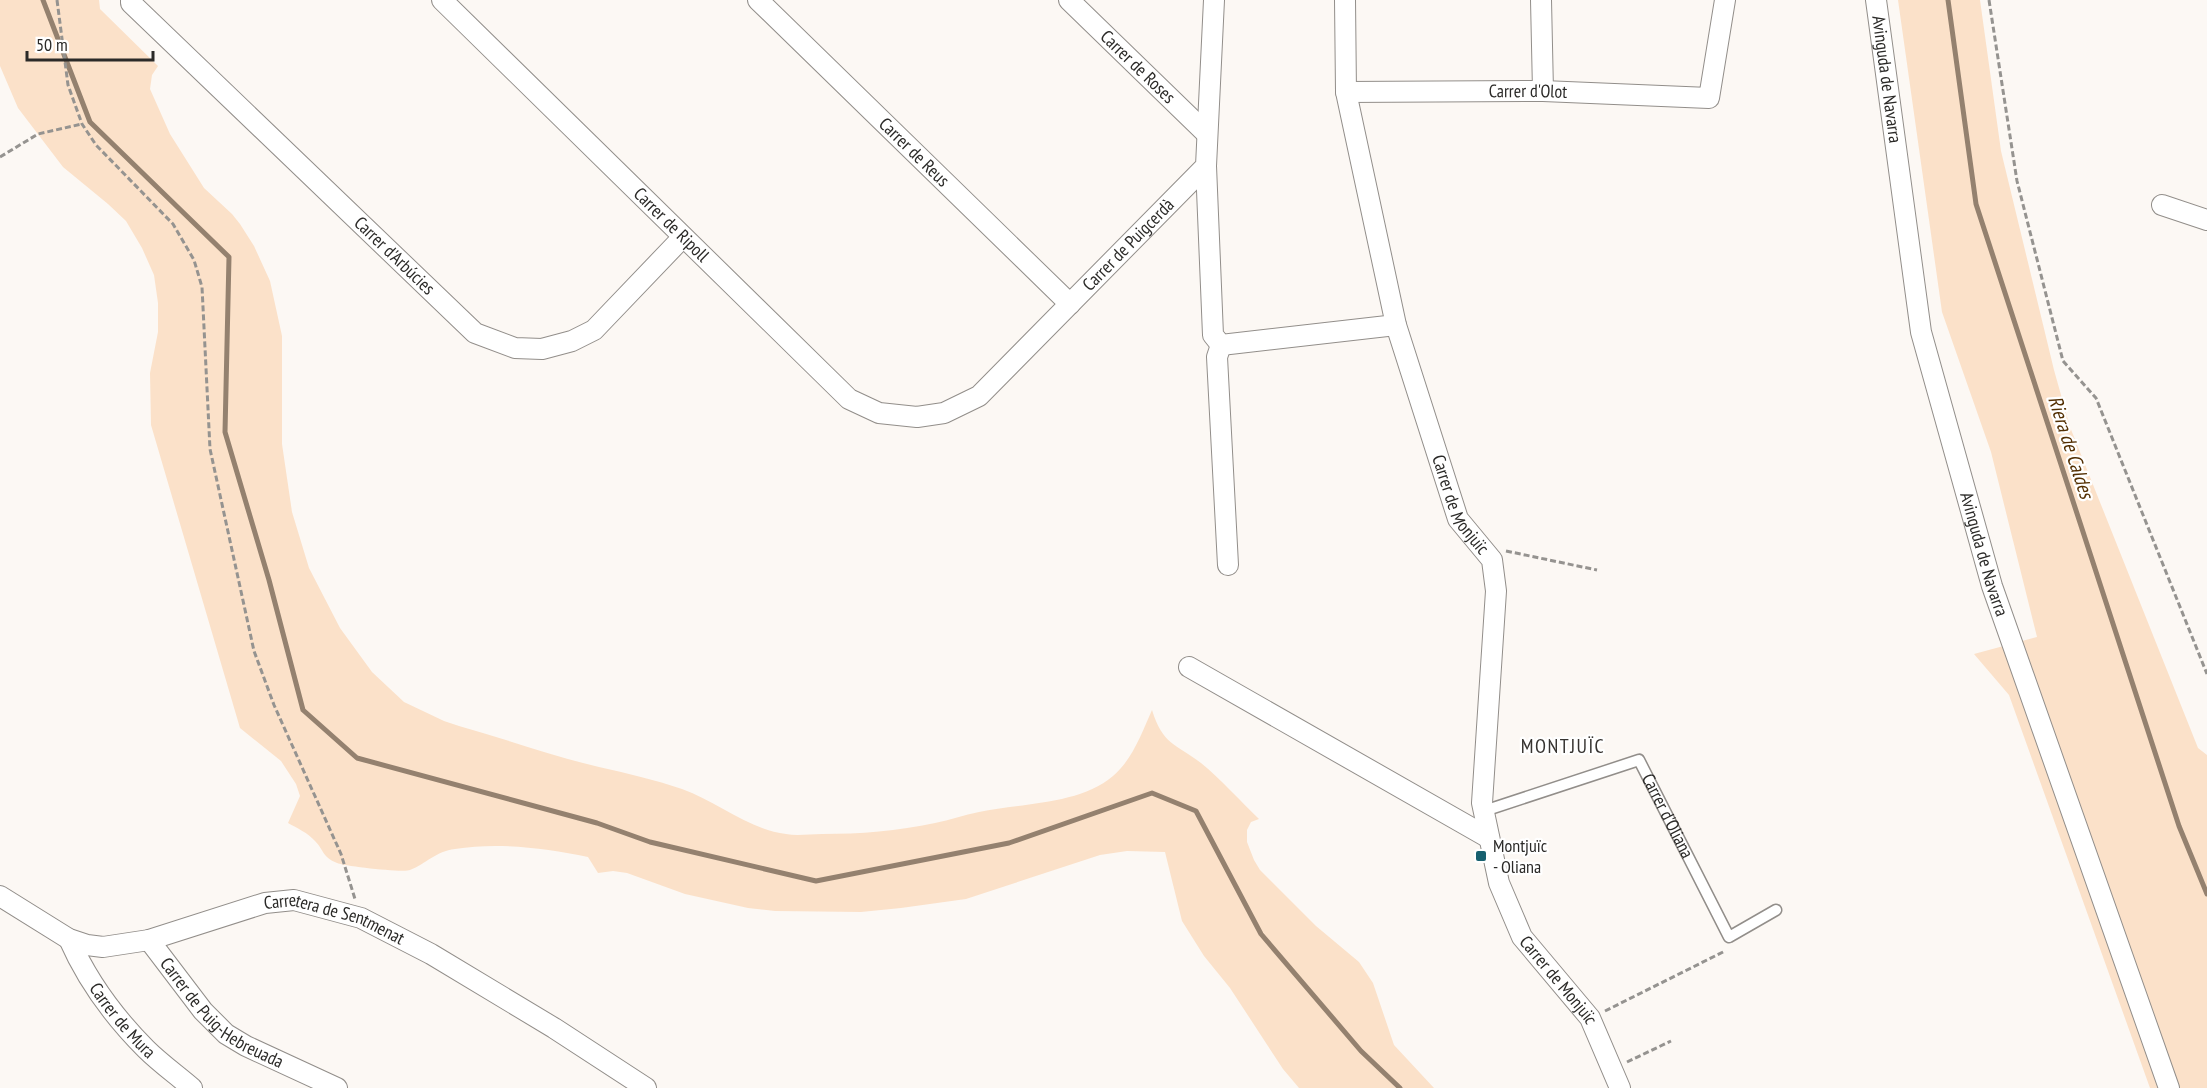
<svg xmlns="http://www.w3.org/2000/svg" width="2207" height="1088" font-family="'PT Sans Narrow',sans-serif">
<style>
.green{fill:#fbe1c9}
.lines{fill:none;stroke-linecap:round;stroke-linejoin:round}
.stream{stroke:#94816f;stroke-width:5}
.service-casing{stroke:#928e8a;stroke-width:13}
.minor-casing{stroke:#928e8a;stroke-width:22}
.path{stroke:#959390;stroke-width:3;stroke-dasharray:6 3;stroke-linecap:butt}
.service{stroke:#fff;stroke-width:10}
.minor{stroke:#fff;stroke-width:20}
.poi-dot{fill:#17606f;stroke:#fff;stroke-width:2}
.labels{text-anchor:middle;stroke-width:4.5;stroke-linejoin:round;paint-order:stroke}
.street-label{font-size:18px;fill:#2b2a28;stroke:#fff}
.poi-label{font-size:18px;fill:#2b2a28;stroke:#fff;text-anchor:start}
.water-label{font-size:20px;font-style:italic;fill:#532f02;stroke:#fff}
.neighbourhood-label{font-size:20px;letter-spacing:1.5px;fill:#363330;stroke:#fff}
</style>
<rect width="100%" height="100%" fill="#fcf8f4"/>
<path class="green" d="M 0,0 L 99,0 L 100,9 L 158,66 L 152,75 L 150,89 L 170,134 L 204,188 L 232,214 L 240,224 L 254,246 L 270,281 L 282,336 L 282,444 L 292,512 L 309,568 L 340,628 L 372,672 L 404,702 L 444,721 L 459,726 C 506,739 552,756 599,767 C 627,773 655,780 682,789 C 718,802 748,829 786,834 C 797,836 810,834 822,834 C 860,834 898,831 935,823 C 950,820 964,815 979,812 C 1021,803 1079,805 1113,776 C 1133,759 1142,732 1152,710 C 1163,745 1175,743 1201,763 C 1222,780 1240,801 1259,819 L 1251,822 L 1247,830 L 1247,842 L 1254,860 L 1260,870 L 1316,926 L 1359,962 L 1373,983 L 1394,1045 L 1434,1088 L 1299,1088 L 1283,1069 L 1230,988 L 1204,956 L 1182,921 L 1165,852 L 1127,851 L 1100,855 L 966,899 L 901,908 L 861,912 L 775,911 L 748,908 L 685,894 L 627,873 L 613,871 L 598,873 L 588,857 C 545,848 498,842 455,849 C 436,851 426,864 410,870 C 403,873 344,866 337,863 C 322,857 324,850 315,841 C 308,833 297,828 288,823 L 300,796 L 296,784 L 281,761 L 240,728 L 151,425 L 150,373 L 158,332 L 158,303 L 154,275 L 142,248 L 126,221 L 108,204 L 63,167 L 18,108 L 0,66 Z
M 1898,0 L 1980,0 L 2001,151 L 2054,370 L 2070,427 L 2198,748 L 2207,755 L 2207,1088 L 2150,1088 L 2009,695 L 1974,654 L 2037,637 L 1991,452 L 1942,312 Z"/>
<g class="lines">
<path class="stream" d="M 43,0 L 90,122 L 229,257 L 225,432 L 269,580 L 303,710 L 357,758 L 597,823 L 650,842 L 816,881 L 1009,843 L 1152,793 L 1196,811 L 1261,934 L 1361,1051 L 1400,1088
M 1948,0 L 1976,204 L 2179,826 L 2207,894"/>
<g class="service-casing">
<g id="service">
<path id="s1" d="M 1484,811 L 1639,760 L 1729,937 L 1776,910"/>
</g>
</g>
<g class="minor-casing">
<g id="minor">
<path id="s2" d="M 131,0 L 131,3 L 475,333 L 515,348 L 542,349 L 572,341 L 594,330 L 683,237"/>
<path id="s3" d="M 442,0 L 849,399 L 879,413 L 917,417 L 944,413 L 979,396 L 1206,166 L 1214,0"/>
<path id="s4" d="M 758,0 L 1070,304"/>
<path id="s5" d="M 1069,0 L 1207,134"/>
<path id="s6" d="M 1345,0 L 1346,92 L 1396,325 L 1458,519 L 1492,560 L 1496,591 L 1482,803 L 1499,883 L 1522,937 L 1590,1018 L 1620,1088"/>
<path d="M 1541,0 L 1543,91"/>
<path id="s7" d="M 1876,0 L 1921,332 L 1992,586 L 2169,1088"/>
<path id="s8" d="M 1346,92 L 1543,91 L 1709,98 L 1725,0"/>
<path d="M 1206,166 L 1213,335 L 1221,345 L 1396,325"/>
<path d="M 2162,205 L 2207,220"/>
<path d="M 1221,345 L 1217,357 L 1228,565"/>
<path d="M 1189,667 L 1489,838"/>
<path id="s9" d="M 0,896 L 69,939 L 87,945 L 103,947 L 149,940 L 265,903 L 294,900 L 361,918 L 431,954 L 554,1028 L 646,1088"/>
<path id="s10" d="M 69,939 C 87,980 114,1017 146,1049 C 160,1063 177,1075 192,1088"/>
<path id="s11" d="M 149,940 L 203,1011 L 226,1034 L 246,1046 L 337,1088"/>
</g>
</g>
<path class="path" d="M 57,0 L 68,85 L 82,124 L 96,145 L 173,224 L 194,260 L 202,287 L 210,449 L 254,651 L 274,705 L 341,854 L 355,899
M 1989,0 L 2017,181 L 2063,361 L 2096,398 L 2207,674
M 0,157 L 38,134 L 82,124
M 1506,551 L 1597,570
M 1605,1011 L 1725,951
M 1627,1062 L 1671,1041"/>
<use href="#service" class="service"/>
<use href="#minor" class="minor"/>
</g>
<rect class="poi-dot" x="1475" y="850" width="12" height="12" rx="3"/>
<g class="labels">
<g class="street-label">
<text dy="6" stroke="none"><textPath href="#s5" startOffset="96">Carrer de Roses</textPath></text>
<text dy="6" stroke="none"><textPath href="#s7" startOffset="80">Avinguda de Navarra</textPath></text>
<text dy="6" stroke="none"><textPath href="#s8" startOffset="182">Carrer d'Olot</textPath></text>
<text dy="6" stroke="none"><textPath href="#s4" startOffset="218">Carrer de Reus</textPath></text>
<text dy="6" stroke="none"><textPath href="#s3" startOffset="321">Carrer de Ripoll</textPath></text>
<text dy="6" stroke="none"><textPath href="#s3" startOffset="920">Carrer de Puigcerdà</textPath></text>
<text dy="6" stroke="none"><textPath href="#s2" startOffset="368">Carrer d'Arbúcies</textPath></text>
<text dy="6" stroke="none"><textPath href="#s6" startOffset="522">Carrer de Monjuïc</textPath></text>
<text dy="6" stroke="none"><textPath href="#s7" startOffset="566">Avinguda de Navarra</textPath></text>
<text dy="6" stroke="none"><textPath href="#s1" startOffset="226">Carrer d'Oliana</textPath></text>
<text dy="6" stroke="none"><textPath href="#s9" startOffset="357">Carretera de Sentmenat</textPath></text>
<text dy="6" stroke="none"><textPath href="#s6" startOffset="1028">Carrer de Monjuïc</textPath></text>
<text dy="6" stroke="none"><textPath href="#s11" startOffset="105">Carrer de Puig-Hebreuada</textPath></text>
<text dy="6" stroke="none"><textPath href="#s10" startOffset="98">Carrer de Mura</textPath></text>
</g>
<g class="poi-label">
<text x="1493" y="852">Montjuïc<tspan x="1493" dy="21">- Oliana</tspan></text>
</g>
<g class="water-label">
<text transform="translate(2071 447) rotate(72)" y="7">Riera de Caldes</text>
</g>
<g class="neighbourhood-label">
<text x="1563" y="753">MONTJUÏC</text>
</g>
</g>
<path d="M27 51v9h126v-9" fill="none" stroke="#2b2a28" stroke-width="3"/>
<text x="36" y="51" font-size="18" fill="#2b2a28" stroke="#ffffff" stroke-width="4.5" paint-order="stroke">50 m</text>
</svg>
